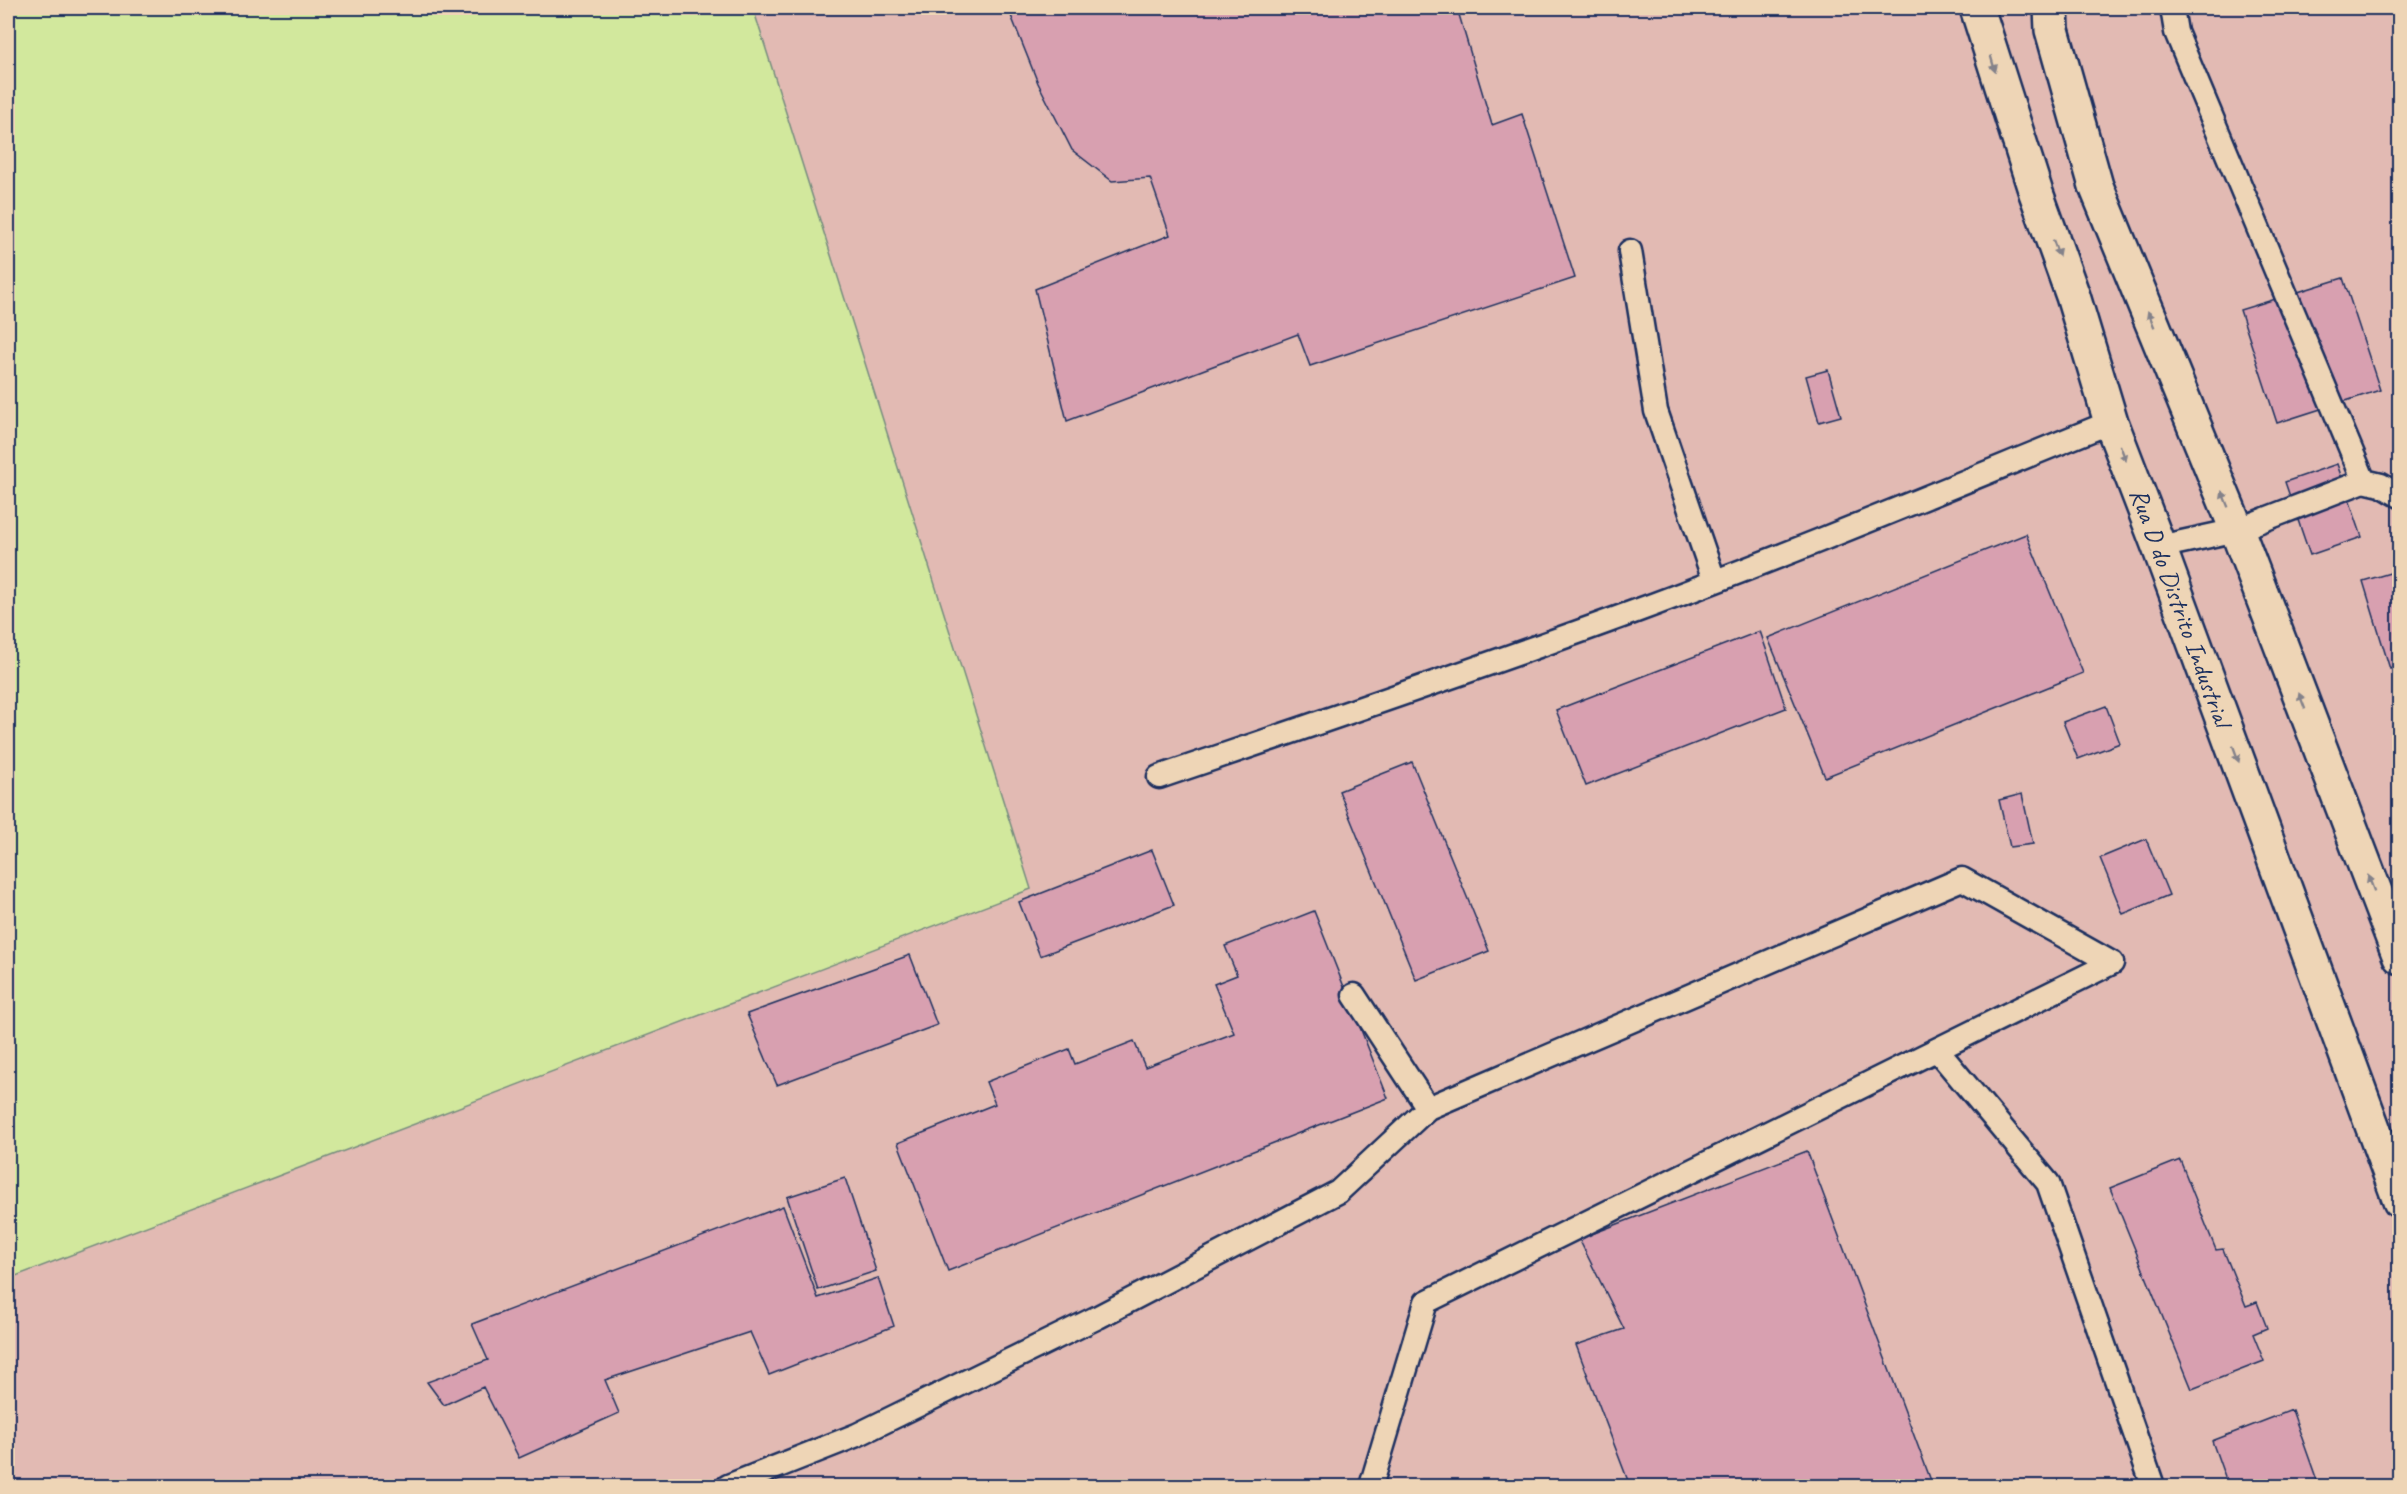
<svg xmlns="http://www.w3.org/2000/svg" width="2407" height="1494" font-family="Caveat,sans-serif">
<style>
.built{fill:#e2bab3}
.green{fill:#d2e89d;stroke:#768c7e;stroke-width:1.5}
.building{fill:#d8a0b0;stroke:#1b2f5e;stroke-width:1.5}
.lines{fill:none;stroke-linecap:round;stroke-linejoin:round}
.service-casing{stroke:#1b2f5e;stroke-width:27}
.minor-casing{stroke:#1b2f5e;stroke-width:38}
.service{stroke:#eed5b6;stroke-width:22}
.minor{stroke:#eed5b6;stroke-width:33}
.oneway{fill:#84828a}
.labels{text-anchor:middle;stroke-width:4.5;stroke-linejoin:round;paint-order:stroke}
.street-label{font-size:26px;fill:#1b2f5e;stroke:#eed5b6}
</style>
<rect width="100%" height="100%" fill="#e7c5b4"/>
<filter id="ink" filterUnits="userSpaceOnUse"><feTurbulence type="fractalNoise" baseFrequency=".0167" numOctaves="2"/><feDisplacementMap in="SourceGraphic" scale="12" xChannelSelector="R" yChannelSelector="G"/><feConvolveMatrix kernelMatrix="1 2 1 2 8 2 1 2 1" color-interpolation-filters="sRGB"/></filter>
<g filter="url(#ink)">
<path class="built" d="M 753,8 L 2399,8 L 2399,1486 L 8,1486 L 8,1279 L 1031,889 Z"/>
<path class="green" d="M 8,8 L 753,8 L 1031,889 L 8,1279 Z"/>
<path class="building" d="M 1008,8 L 1457,8 L 1492,125 L 1522,114 L 1575,278 L 1310,366 L 1298,334 L 1067,421 L 1035,289 L 1170,235 L 1150,178 L 1112,181 L 1072,150 L 1038,83 Z
M 2343,278 L 2380,390 L 2277,423 L 2240,310 Z
M 1828,370 L 1841,416 L 1819,422 L 1806,376 Z
M 2337,464 L 2362,537 L 2310,555 L 2285,482 Z
M 2026,534 L 2083,673 L 1825,777 L 1768,638 Z
M 2400,570 L 2400,666 L 2390,669 L 2363,581 Z
M 1760,631 L 1786,708 L 1586,786 L 1556,710 Z
M 2106,706 L 2120,743 L 2078,759 L 2063,722 Z
M 1412,762 L 1489,951 L 1416,980 L 1339,791 Z
M 2022,794 L 2033,844 L 2010,847 L 1999,800 Z
M 2146,839 L 2169,895 L 2123,914 L 2100,858 Z
M 1152,850 L 1174,905 L 1040,956 L 1019,902 Z
M 1314,911 L 1388,1098 L 948,1271 L 898,1143 L 995,1104 L 986,1082 L 1069,1049 L 1075,1064 L 1134,1041 L 1145,1067 L 1234,1033 L 1214,984 L 1237,975 L 1225,946 Z
M 910,955 L 937,1025 L 777,1085 L 747,1014 Z
M 1807,1151 L 1933,1486 L 1630,1486 L 1576,1345 L 1624,1329 L 1579,1239 Z
M 2180,1160 L 2216,1250 L 2223,1249 L 2246,1306 L 2257,1302 L 2267,1328 L 2253,1334 L 2264,1361 L 2192,1389 L 2110,1188 Z
M 845,1178 L 876,1271 L 818,1290 L 787,1197 Z
M 783,1206 L 818,1298 L 878,1278 L 894,1326 L 769,1375 L 750,1332 L 605,1380 L 619,1413 L 519,1458 L 483,1387 L 444,1405 L 427,1382 L 488,1360 L 472,1324 Z
M 2292,1410 L 2319,1486 L 2228,1486 L 2212,1441 Z"/>
<g class="lines">
<g class="service-casing">
<path id="service" d="M 2172,8 L 2176,32 L 2364,481
M 1630,251 L 1656,411 L 1714,580
M 2159,547 L 2237,530 L 2364,481 L 2381,485 L 2400,496
M 1159,777 C 1318,723 1478,669 1636,611 C 1796,552 1953,486 2111,422
M 1937,1050 L 2048,1183 L 2153,1486
M 1428,1108 L 1962,879 L 2112,963
M 728,1486 L 857,1435 L 1098,1317 L 1338,1192 L 1428,1108 L 1354,995
M 1371,1486 L 1426,1302 L 2112,963"/>
</g>
<g class="minor-casing">
<path id="minor" d="M 1977,8 L 2036,193 L 2073,296 L 2111,422 L 2159,547 L 2400,1201
M 2051,8 L 2052,30 L 2096,186 L 2237,530 L 2400,957"/>
</g>
<use href="#service" class="service"/>
<use href="#minor" class="minor"/>
</g>
<defs><path id="oneway-solid" d="M-6-.8H1V-3.2L6.5 0L1 3.2V.8H-6Z" transform="scale(1.5)"/></defs>
<g class="oneway">
<use href="#oneway-solid" transform="translate(1993 64) rotate(74)"/>
<use href="#oneway-solid" transform="translate(2056 248) rotate(70)"/>
<use href="#oneway-solid" transform="translate(2151 319) rotate(-112)"/>
<use href="#oneway-solid" transform="translate(2123 453) rotate(69)"/>
<use href="#oneway-solid" transform="translate(2225 499) rotate(-112)"/>
<use href="#oneway-solid" transform="translate(2302 701) rotate(-111)"/>
<use href="#oneway-solid" transform="translate(2236 754) rotate(70)"/>
<use href="#oneway-solid" transform="translate(2371 883) rotate(-111)"/>
</g>
</g>
<g class="labels">
<g class="street-label">
<text transform="translate(2181 607) rotate(70)" y="9">Rua D do Distrito Industrial</text>
</g>
</g>
<rect width="2407" height="1494" fill="none" stroke="#eed5b6" stroke-width="30"/>
<rect x="15" y="15" width="2377" height="1464" fill="none" stroke="#1b2f5e" stroke-width="2" filter="url(#ink)"/>
</svg>
